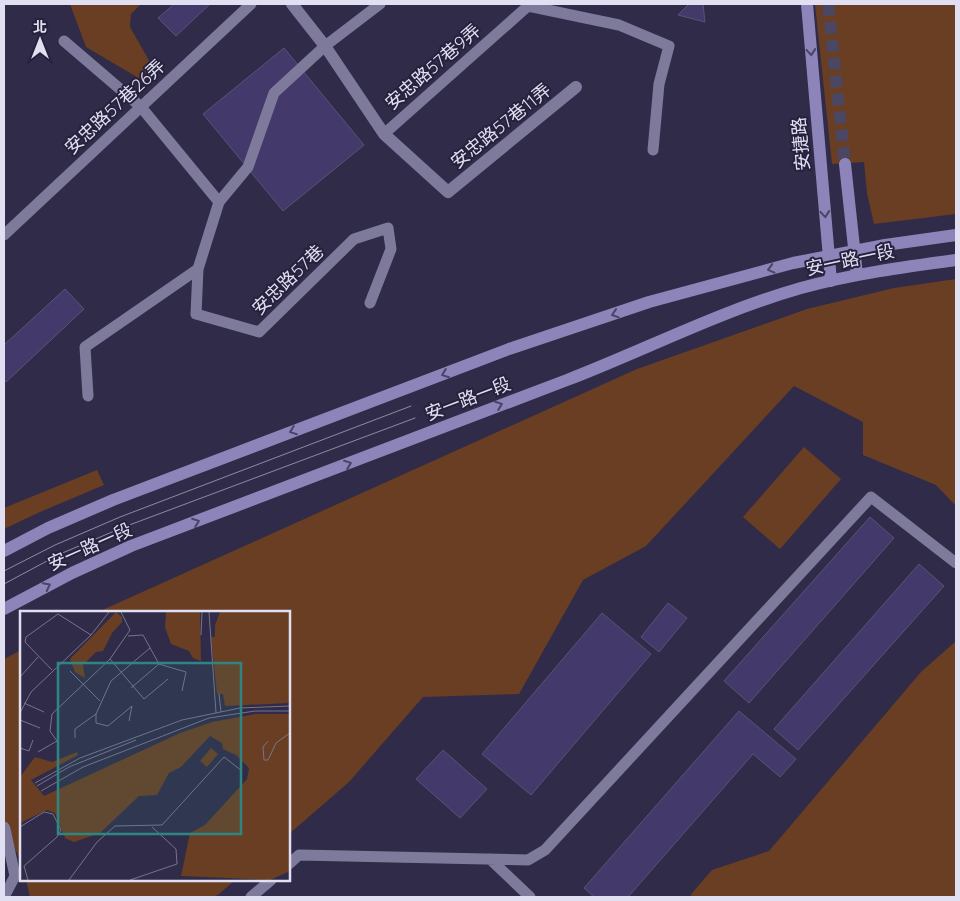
<svg xmlns="http://www.w3.org/2000/svg" width="960" height="901" font-family="Quicksand,'Noto Sans TC',sans-serif">
<style>
.green{fill:#6a3e23}
.building{fill:#43396a;stroke:#595474}
.lines{fill:none;stroke-linecap:round;stroke-linejoin:round}
.secondary-tunnel{stroke:#4b4662;stroke-width:12;stroke-dasharray:12 6;stroke-linecap:butt}
.lane{stroke:#7e7a9c;stroke-width:11}
.street{stroke:#7e7a9c;stroke-width:12}
.secondary{stroke:#8d85b9;stroke-width:12}
.tram{stroke:#8f8ba3;stroke-width:1}
.oneway{stroke:#4a4468}
.labels{text-anchor:middle;stroke-width:4;stroke-linejoin:round;paint-order:stroke}
.street-label{font-size:18px;fill:#e1dff2;stroke:#26213d}
.inset-road{fill:none;stroke:#77738c;stroke-width:1}
.view{fill:#2e8682;fill-opacity:0.15;stroke:#2e8682;stroke-width:2.5}
.inset-edge{fill:none;stroke:#e1dff2;stroke-width:2.5}
</style>
<rect width="100%" height="100%" fill="#302b48"/>
<path class="green" d="M 70,4 L 141,4 L 131,14 L 130,27 L 151,64 L 142,80 L 86,47 Z
M 815,4 L 956,4 L 956,214 L 874,224 L 867,193 L 864,162 L 832,164 Z
M 956,279 L 956,506 L 936,485 L 863,455 L 863,422 L 794,386 L 646,546 L 583,580 L 519,694 L 423,697 L 349,782 L 289,834 L 289,612 L 98,612 L 637,369 L 807,309 L 894,288 Z
M 804,447 L 841,479 L 780,549 L 743,517 Z
M 97,470 L 104,485 L 40,512 L 4,529 L 4,508 Z
M 956,641 L 956,897 L 690,897 L 692,893 L 712,870 L 769,851 L 921,672 Z
M 21,650 L 21,861 L 4,828 L 4,659 Z
M 26,880 L 235,880 L 218,895 L 211,897 L 30,897 Z"/>
<path class="building" d="M 174,4 L 210,4 L 176,36 L 158,18 Z
M 689,4 L 703,4 L 705,22 L 678,15 Z
M 284,48 L 364,145 L 283,211 L 203,114 Z
M 65,289 L 84,309 L 6,382 L 4,380 L 4,345 Z
M 870,517 L 894,538 L 749,703 L 724,681 Z
M 919,564 L 944,586 L 798,750 L 774,729 Z
M 668,603 L 687,618 L 659,652 L 641,637 Z
M 602,613 L 651,654 L 531,795 L 482,754 Z
M 739,711 L 796,759 L 780,777 L 753,754 L 628,897 L 594,897 L 584,888 Z
M 443,750 L 487,789 L 460,818 L 416,779 Z"/>
<g class="lines">
<path class="secondary-tunnel" d="M 828,4 L 845,164"/>
<path class="lane" d="M 527,4 L 528,6 L 619,25 L 669,46 L 659,84 L 653,150
M 64,41 L 141,107 L 219,202
M 384,134 L 528,6
M 4,235 L 251,4
M 370,303 L 391,249 L 388,228 L 354,239 L 259,332 L 196,314 L 198,269 L 219,202 L 248,167 L 274,93 L 325,46 L 380,4
M 88,396 L 85,347 L 198,269
M 4,827 L 5,829 L 15,876 L 4,897
M 490,859 L 530,897
M 289,864 L 299,855 L 528,860 L 545,850 L 871,497 L 956,563
M 251,897 L 271,880"/>
<path class="street" d="M 292,4 L 325,46 L 384,134 L 448,192 L 576,87"/>
<path class="secondary" d="M 807,4 L 831,281
M 845,164 L 857,275
M 4,551 L 48,528 L 113,500 L 509,349 L 649,302 L 793,263 L 885,245 L 956,235
M 4,609 L 72,573 L 131,546 C 277,491 422,435 567,380 C 645,350 720,311 801,288 C 852,274 904,267 956,260"/>
<path class="tram" d="M 4,571 L 55,545 L 120,517 L 411,406
M 4,584 L 60,554 L 124,527 L 415,418"/>
</g>
<defs><path id="oneway-chevron" d="M-2-3.5L2.5 0L-2 3.5" fill="none" stroke-width="1.6" stroke-linecap="round" stroke-linejoin="round" transform="scale(1.25)"/></defs>
<g class="oneway">
<use href="#oneway-chevron" transform="translate(811 52) rotate(85)"/>
<use href="#oneway-chevron" transform="translate(825 214) rotate(85)"/>
<use href="#oneway-chevron" transform="translate(771 269) rotate(165)"/>
<use href="#oneway-chevron" transform="translate(615 314) rotate(162)"/>
<use href="#oneway-chevron" transform="translate(445 374) rotate(159)"/>
<use href="#oneway-chevron" transform="translate(499 405) rotate(-21)"/>
<use href="#oneway-chevron" transform="translate(293 431) rotate(159)"/>
<use href="#oneway-chevron" transform="translate(348 464) rotate(-21)"/>
<use href="#oneway-chevron" transform="translate(196 522) rotate(-21)"/>
<use href="#oneway-chevron" transform="translate(47 586) rotate(-27)"/>
</g>
<g class="labels">
<g class="street-label">
<text transform="translate(433 67) rotate(-41)" y="6">安忠路57巷9弄</text>
<text transform="translate(115 107) rotate(-43)" y="6">安忠路57巷26弄</text>
<text transform="translate(501 126) rotate(-39)" y="6">安忠路57巷11弄</text>
<text transform="translate(801 144) rotate(-95)" y="6">安捷路</text>
<text transform="translate(850 260) rotate(-12)" y="6">安一路一段</text>
<text transform="translate(288 280) rotate(-44)" y="6">安忠路57巷</text>
<text transform="translate(468 399) rotate(-21)" y="6">安一路一段</text>
<text transform="translate(90 547) rotate(-24)" y="6">安一路一段</text>
</g>
</g>
<g transform="translate(20 611)">
<rect width="270" height="270" fill="#302b48"/>
<path d="M 96,1 L 102,6 L 102,11 L 92,22 L 83,40 L 76,41 L 63,54 L 65,67 L 55,61 L 50,48 ZM 146,1 L 180,1 L 181,50 L 173,47 L 169,40 L 151,33 L 145,16 ZM 200,1 L 270,1 L 270,92 L 205,95 L 203,83 L 197,83 L 191,26 L 195,26 L 195,14 ZM 236,103 L 270,103 L 270,260 L 250,269 L 161,265 L 170,222 L 185,214 L 227,168 L 229,157 L 216,144 L 203,138 L 202,132 L 190,125 L 161,156 L 149,162 L 137,184 L 119,185 L 80,222 L 54,231 L 45,227 L 35,202 L 27,199 L 0,212 L 0,166 L 15,146 L 32,151 L 57,141 L 58,144 L 11,169 L 24,185 L 160,122 L 192,111 ZM 191,137 L 198,143 L 187,156 L 180,150 Z" fill="#6a3e23"/>
<path class="inset-road" d="M 101,1 L 110,19 L 90,48 L 124,88 L 148,68M 189,1 L 196,102M 181,24 L 182,1M 108,25 L 123,24 L 139,53 L 166,61 L 162,80M 32,59 L 5,31 L 6,26 L 38,3 L 71,24M 50,60 L 80,90M 0,66 L 18,46M 111,77 L 139,53M 199,83 L 201,101M 4,92 L 24,101M 0,102 L 11,81 L 71,24 L 89,1M 0,109 L 20,117M 109,110 L 112,95 L 88,115 L 76,112 L 76,103 L 91,70 L 130,37M 55,127 L 55,118 L 76,103M 248,130 L 243,136 L 244,149 L 248,149 L 256,132 L 270,122M 0,137 L 9,140 L 13,129M 18,141 L 37,130 L 30,120 L 32,103 L 90,48M 15,172 L 60,147 L 162,109 L 220,97 L 270,95M 17,175 L 49,156 L 116,129M 21,180 L 63,156 L 189,107 L 235,100 L 270,100M 0,216 L 24,201 L 33,203 L 41,219 L 37,226 L 4,255 L 8,269M 49,269 L 77,231 L 95,215 L 142,214 L 204,146 L 222,160M 110,269 L 157,253 L 156,238 L 132,216"/>
<path class="view" d="M 38,52 L 221,52 L 221,223 L 38,223 Z"/>
<rect width="270" height="270" class="inset-edge"/>
</g>
<rect width="960" height="901" fill="none" stroke="#e1dff2" stroke-width="10"/>
<g transform="translate(40 40)" stroke="#26213d" stroke-width="4" paint-order="stroke">
<path d="M0-4L9 19L0 12L-9 19Z" fill="#e1dff2"/>
<text y="-8" font-size="14" font-weight="bold" text-anchor="middle" fill="#e1dff2">北</text>
</g>
</svg>
